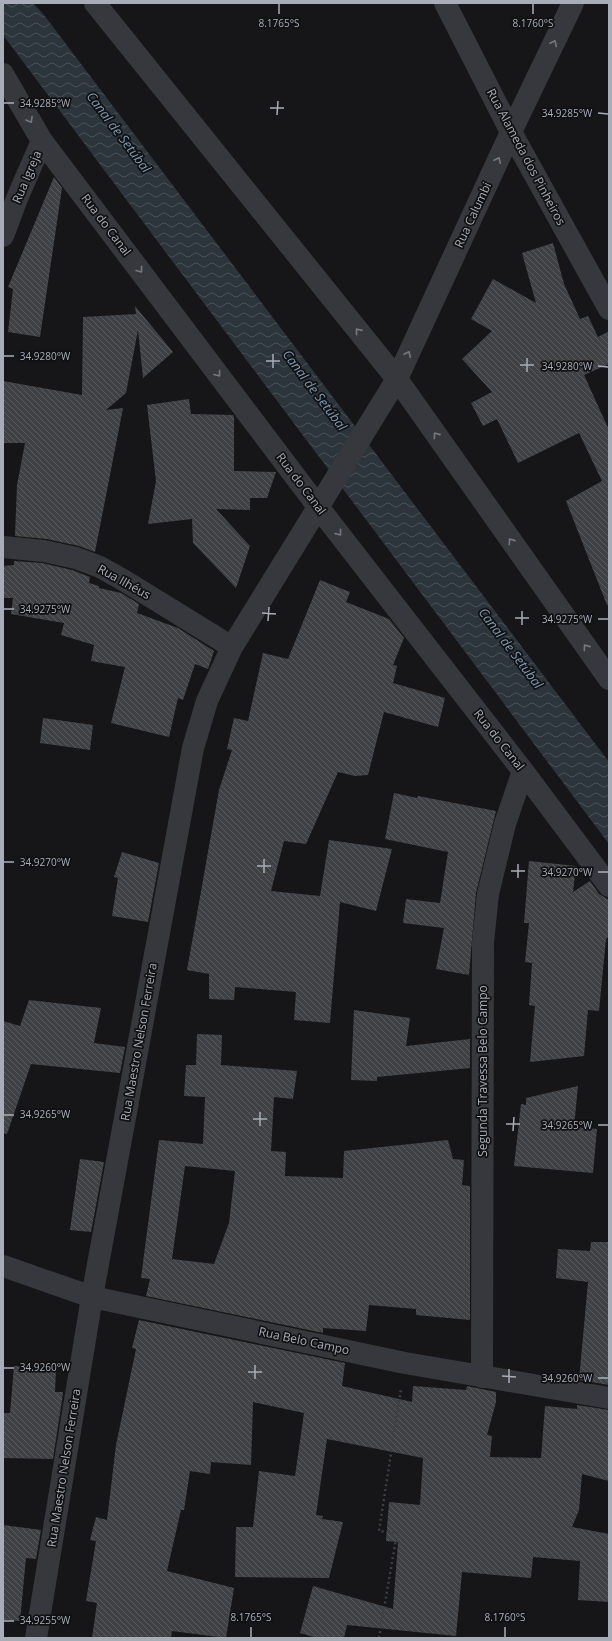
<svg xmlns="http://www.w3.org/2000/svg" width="612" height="1641" font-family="'Open Sans',sans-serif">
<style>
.water{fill:url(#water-waves)}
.building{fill:url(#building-back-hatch);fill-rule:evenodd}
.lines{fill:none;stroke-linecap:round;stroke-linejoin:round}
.path{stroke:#3d3f44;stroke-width:2.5;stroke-dasharray:2 3;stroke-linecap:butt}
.minor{stroke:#37383d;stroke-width:22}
.oneway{stroke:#757881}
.ticks{fill:none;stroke:#a8adb8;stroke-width:1.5}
.labels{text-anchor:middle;stroke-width:3.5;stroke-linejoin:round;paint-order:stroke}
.street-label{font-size:12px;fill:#a8adb8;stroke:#111113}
.water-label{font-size:13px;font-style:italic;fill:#7f9bb3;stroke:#111113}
.ticks-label{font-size:10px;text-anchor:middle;fill:#a8adb8;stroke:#111113;stroke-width:3.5;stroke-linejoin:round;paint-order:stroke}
</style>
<defs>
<pattern id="water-waves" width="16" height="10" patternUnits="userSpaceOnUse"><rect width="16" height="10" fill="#2c353c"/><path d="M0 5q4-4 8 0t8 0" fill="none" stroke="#485056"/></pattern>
<pattern id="building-back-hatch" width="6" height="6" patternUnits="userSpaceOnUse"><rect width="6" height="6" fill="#404145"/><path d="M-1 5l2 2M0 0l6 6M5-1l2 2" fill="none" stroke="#595a5e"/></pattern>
</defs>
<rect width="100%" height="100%" fill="#161618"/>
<path class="water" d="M 3,3 L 33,3 L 44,15 L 609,762 L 609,844 L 3,35 Z"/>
<path class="building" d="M 54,177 L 62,188 L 40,337 L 8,332 L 13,289 L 8,287 Z
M 553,243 L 564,284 L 580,319 L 588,316 L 598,337 L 609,331 L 609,364 L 584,375 L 609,430 L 609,605 L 607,605 L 566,501 L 602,481 L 579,433 L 518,463 L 497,419 L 483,426 L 471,403 L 492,392 L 462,359 L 492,331 L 471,319 L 493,279 L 536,303 L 522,253 Z
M 135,306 L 173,352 L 143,378 L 138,330 L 126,393 L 106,410 L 123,408 L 95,552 L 79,546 L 47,539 L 15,536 L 17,485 L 25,443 L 3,443 L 3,381 L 82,395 L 83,317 L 136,314 Z
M 189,399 L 191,414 L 233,415 L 234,417 L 234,471 L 276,472 L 267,498 L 250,498 L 250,510 L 216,509 L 250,546 L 236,588 L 193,543 L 192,519 L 148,524 L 156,481 L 147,405 Z
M 14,561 L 42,563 L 72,570 L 90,577 L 89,583 L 99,586 L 99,588 L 121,593 L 139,604 L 137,613 L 178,628 L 214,651 L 208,669 L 195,664 L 183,700 L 178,698 L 169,737 L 111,723 L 125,667 L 91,661 L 94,645 L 61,635 L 64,623 L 11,614 L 13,598 L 3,598 L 3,566 L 14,565 Z
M 320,580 L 350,592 L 346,602 L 389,619 L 404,638 L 393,665 L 397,666 L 393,683 L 445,698 L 438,727 L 384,712 L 368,775 L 355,776 L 338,772 L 306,844 L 284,841 L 271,891 L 320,896 L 329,840 L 392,849 L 376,911 L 340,902 L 330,1023 L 294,1020 L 296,992 L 235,987 L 234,1000 L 209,999 L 209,974 L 187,970 L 219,790 L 232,750 L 227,749 L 234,718 L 248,721 L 263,653 L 288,659 Z
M 43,718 L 93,725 L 90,750 L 40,743 Z
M 394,793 L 417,798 L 418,796 L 496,811 L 476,893 L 469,975 L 436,969 L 444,928 L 403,923 L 406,899 L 440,903 L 448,852 L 385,839 Z
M 122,852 L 159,863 L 148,922 L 112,916 L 118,878 L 114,877 Z
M 529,861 L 576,866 L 573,892 L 590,881 L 599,894 L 609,900 L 609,936 L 606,939 L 599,1011 L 588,1010 L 584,1056 L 530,1062 L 535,1006 L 529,1005 L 532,963 L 525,962 L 529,923 L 524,923 Z
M 29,1000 L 101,1008 L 94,1043 L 125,1047 L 120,1073 L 31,1064 L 7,1134 L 3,1133 L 3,1021 L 20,1026 Z
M 354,1010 L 410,1018 L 406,1046 L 470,1039 L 470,1068 L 377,1077 L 377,1081 L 351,1080 Z
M 197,1034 L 222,1035 L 221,1065 L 297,1071 L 293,1099 L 274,1097 L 271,1151 L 286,1152 L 285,1176 L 343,1178 L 344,1151 L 448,1140 L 453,1159 L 464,1160 L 462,1185 L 470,1186 L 470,1320 L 416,1315 L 416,1309 L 369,1305 L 366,1331 L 323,1328 L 323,1333 L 146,1296 L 150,1279 L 141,1278 L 159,1140 L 203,1144 L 205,1097 L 184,1096 L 186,1065 L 196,1065 ZM 185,1166 L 235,1171 L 229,1223 L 214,1264 L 172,1259 Z
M 578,1086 L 574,1127 L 597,1129 L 593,1173 L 514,1166 L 521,1104 L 526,1105 L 526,1098 Z
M 80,1159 L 104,1162 L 91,1232 L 70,1230 Z
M 591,1242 L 609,1242 L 609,1385 L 579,1380 L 588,1282 L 556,1278 L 558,1249 L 590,1251 Z
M 139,1320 L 345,1363 L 342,1386 L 412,1402 L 413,1386 L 466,1390 L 467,1386 L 496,1392 L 496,1402 L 487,1435 L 492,1436 L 490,1457 L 541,1458 L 545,1406 L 577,1409 L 577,1405 L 609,1410 L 609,1481 L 582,1474 L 579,1510 L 572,1527 L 609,1534 L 609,1602 L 578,1600 L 580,1561 L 533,1557 L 531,1578 L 462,1572 L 456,1636 L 347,1625 L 344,1638 L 317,1638 L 300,1633 L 313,1586 L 393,1609 L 398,1542 L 386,1541 L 389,1502 L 420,1505 L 423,1458 L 327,1439 L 316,1515 L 323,1516 L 322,1519 L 343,1522 L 329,1578 L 235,1577 L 236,1527 L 253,1527 L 259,1471 L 295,1476 L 304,1413 L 253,1402 L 251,1465 L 211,1462 L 210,1474 L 190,1471 L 184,1510 L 181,1510 L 167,1571 L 234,1588 L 226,1638 L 172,1631 L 171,1638 L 92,1638 L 97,1603 L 86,1601 L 96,1541 L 90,1540 L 96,1517 L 107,1520 L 116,1445 L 136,1349 L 132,1348 Z
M 14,1366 L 56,1369 L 55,1392 L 63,1392 L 62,1400 L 53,1459 L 3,1458 L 3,1413 L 10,1413 Z
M 3,1525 L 41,1530 L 36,1559 L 26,1558 L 20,1621 L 3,1620 Z"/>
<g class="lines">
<path class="path" d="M 379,1638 L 397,1533 L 379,1531 L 401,1389"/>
<path class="minor" d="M 95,3 L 397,379 L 609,679
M 445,3 L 511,132 L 609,309
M 3,74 L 42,141 L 319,508 L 523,771 L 609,886
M 3,236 L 18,196 L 42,141
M 3,547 L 44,551 L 76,558 L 100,567 L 125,581 L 232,647
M 3,1266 L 92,1297 L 405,1363 L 609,1398
M 482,1377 L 483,942 L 488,894 L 505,824 L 523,771
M 36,1638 L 92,1297 L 193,748 L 207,701 L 232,647 L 397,379 L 511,132 L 573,3"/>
</g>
<defs><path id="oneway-chevron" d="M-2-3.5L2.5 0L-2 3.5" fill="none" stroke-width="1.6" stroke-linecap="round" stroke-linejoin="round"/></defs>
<g class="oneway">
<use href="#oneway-chevron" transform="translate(554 43) rotate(-64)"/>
<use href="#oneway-chevron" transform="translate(30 120) rotate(60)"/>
<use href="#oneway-chevron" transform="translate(498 160) rotate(-65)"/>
<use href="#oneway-chevron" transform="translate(140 270) rotate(53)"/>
<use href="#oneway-chevron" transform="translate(358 331) rotate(-129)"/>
<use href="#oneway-chevron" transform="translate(408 354) rotate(-65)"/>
<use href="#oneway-chevron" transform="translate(218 374) rotate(53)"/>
<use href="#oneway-chevron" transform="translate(436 435) rotate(-125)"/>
<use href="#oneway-chevron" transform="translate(339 533) rotate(52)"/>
<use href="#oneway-chevron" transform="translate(511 541) rotate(-125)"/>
<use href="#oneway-chevron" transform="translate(586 647) rotate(-125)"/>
</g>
<path class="ticks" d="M 279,14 L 279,4M 533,14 L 533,4M 4,103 L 14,103M 270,108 L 284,108M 598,113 L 608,114M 277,115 L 278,101M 4,356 L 14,356M 266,361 L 280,361M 520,365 L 534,365M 598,366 L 608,367M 273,368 L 273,354M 527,372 L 527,358M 4,609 L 14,609M 262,613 L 276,614M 515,618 L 529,618M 598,619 L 608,619M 268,621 L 269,607M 522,625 L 522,611M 4,862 L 14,862M 257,866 L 271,866M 511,871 L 525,871M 598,872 L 608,872M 264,873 L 264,859M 518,878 L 518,864M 4,1115 L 14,1115M 253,1119 L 267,1119M 506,1124 L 520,1124M 598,1125 L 608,1125M 260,1126 L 260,1112M 513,1131 L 514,1117M 4,1368 L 14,1368M 248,1372 L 262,1372M 502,1376 L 516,1377M 598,1378 L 608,1378M 255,1379 L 255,1365M 509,1383 L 509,1369M 4,1621 L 14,1621M 251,1637 L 251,1627M 505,1637 L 505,1627"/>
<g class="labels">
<g class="street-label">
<text transform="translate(526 157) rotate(62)" y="4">Rua Alameda dos Pinheiros</text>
<text transform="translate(27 177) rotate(-67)" y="4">Rua Igreja</text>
<text transform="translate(473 215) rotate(-65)" y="4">Rua Calumbi</text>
<text transform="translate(106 225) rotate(53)" y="4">Rua do Canal</text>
<text transform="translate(301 484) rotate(53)" y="4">Rua do Canal</text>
<text transform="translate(124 582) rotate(29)" y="4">Rua Ilhéus</text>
<text transform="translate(499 740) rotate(52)" y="4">Rua do Canal</text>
<text transform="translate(139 1042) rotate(-80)" y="4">Rua Maestro Nelson Ferreira</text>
<text transform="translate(483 1071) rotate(-90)" y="4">Segunda Travessa Belo Campo</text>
<text transform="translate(304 1341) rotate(12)" y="4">Rua Belo Campo</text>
<text transform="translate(64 1468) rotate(-81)" y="4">Rua Maestro Nelson Ferreira</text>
</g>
<g class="water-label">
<text transform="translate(119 132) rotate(53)" y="5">Canal de Setúbal</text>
<text transform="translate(315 390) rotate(53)" y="5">Canal de Setúbal</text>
<text transform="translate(511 648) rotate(53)" y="5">Canal de Setúbal</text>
</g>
</g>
<g class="ticks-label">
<text x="279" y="27">8.1765°S</text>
<text x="533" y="27">8.1760°S</text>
<text x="45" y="107">34.9285°W</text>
<text x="567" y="117">34.9285°W</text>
<text x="45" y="360">34.9280°W</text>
<text x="567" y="370">34.9280°W</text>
<text x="45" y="613">34.9275°W</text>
<text x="567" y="623">34.9275°W</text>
<text x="45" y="866">34.9270°W</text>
<text x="567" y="876">34.9270°W</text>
<text x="45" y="1118">34.9265°W</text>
<text x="567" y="1129">34.9265°W</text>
<text x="45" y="1371">34.9260°W</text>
<text x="567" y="1382">34.9260°W</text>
<text x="251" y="1621">8.1765°S</text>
<text x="505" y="1621">8.1760°S</text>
<text x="45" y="1624">34.9255°W</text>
</g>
<rect width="612" height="1641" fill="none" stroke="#a8adb8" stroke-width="8"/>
</svg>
